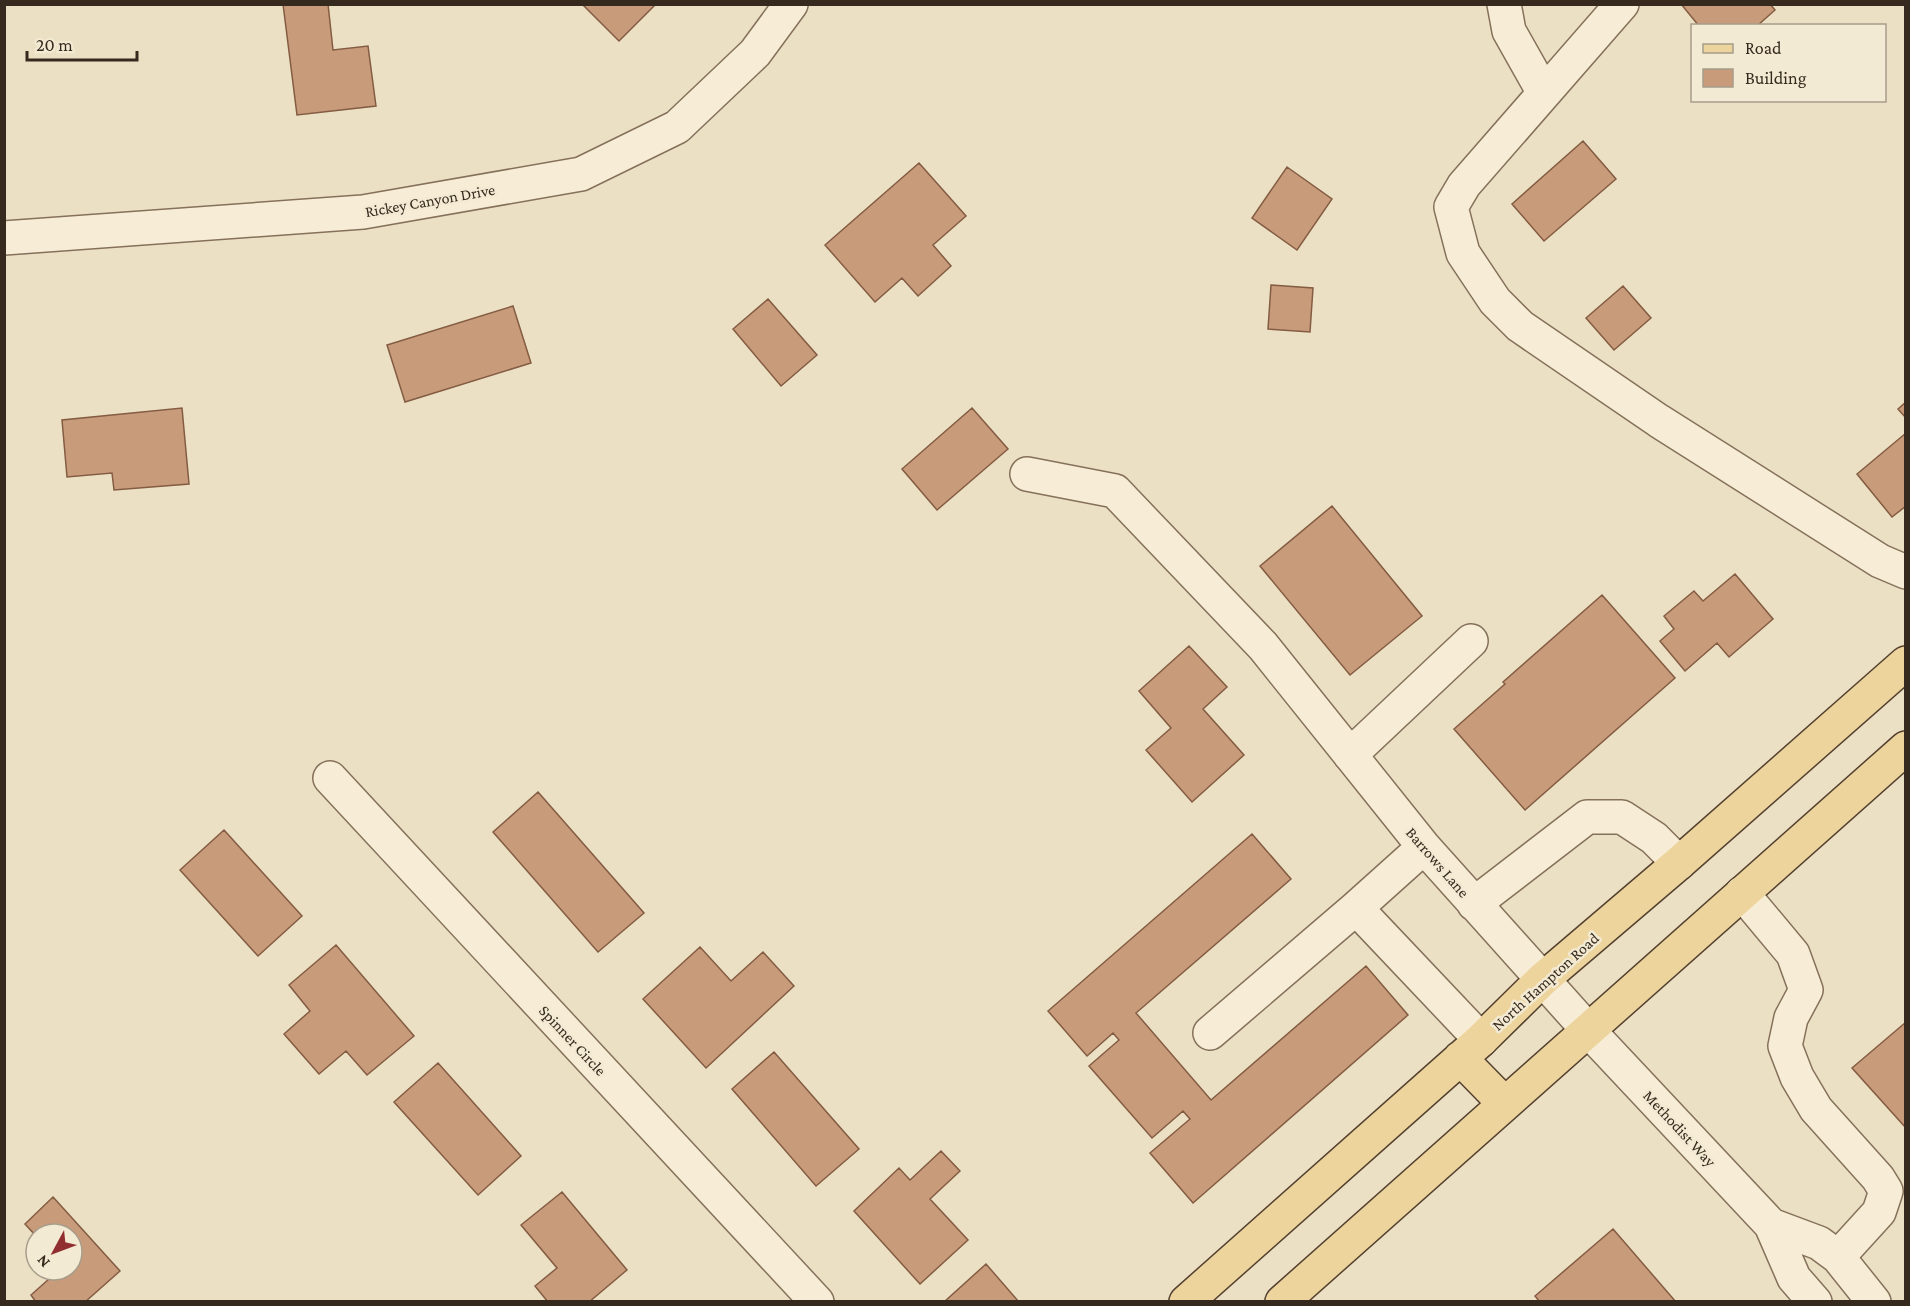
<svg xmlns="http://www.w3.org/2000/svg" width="1910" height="1306" font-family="'Crimson Pro',serif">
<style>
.building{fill:#c89b7b;stroke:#835c42;stroke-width:1.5}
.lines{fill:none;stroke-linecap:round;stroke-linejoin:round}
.minor-casing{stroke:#85715b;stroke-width:36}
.major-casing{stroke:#53402f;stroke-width:36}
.minor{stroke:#f7edd6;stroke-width:33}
.major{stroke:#edd49d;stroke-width:33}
.labels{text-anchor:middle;stroke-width:5;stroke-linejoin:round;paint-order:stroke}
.street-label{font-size:16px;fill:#362a1e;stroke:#f3ead3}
</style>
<rect width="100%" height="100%" fill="#ece0c4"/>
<path class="building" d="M 283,4 L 328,4 L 333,50 L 368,46 L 376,106 L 297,115 Z
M 582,4 L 656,4 L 619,41 Z
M 1681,4 L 1770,4 L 1775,10 L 1757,26 L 1699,26 Z
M 1583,141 L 1616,179 L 1544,241 L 1512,204 Z
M 919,163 L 966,216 L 933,245 L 951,266 L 918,296 L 902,278 L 875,302 L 825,245 Z
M 1287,167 L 1332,199 L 1297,250 L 1252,218 Z
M 1271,285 L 1313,288 L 1310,332 L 1268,329 Z
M 1623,286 L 1651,318 L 1614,350 L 1586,318 Z
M 768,299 L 817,355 L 781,386 L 733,329 Z
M 513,306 L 531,363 L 405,402 L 387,345 Z
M 1906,402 L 1906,418 L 1898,409 Z
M 182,408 L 189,484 L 114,490 L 112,473 L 67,477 L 62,420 Z
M 972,408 L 1008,449 L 937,510 L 902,469 Z
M 1906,433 L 1906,506 L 1892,517 L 1857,474 Z
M 1332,506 L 1422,616 L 1350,675 L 1260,566 Z
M 1735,574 L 1773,619 L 1729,657 L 1717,643 L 1685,671 L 1660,641 L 1674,629 L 1664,616 L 1694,591 L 1703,601 Z
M 1602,595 L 1675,678 L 1525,810 L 1454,729 L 1505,684 L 1503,682 Z
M 1189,646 L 1227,687 L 1203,709 L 1244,755 L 1192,802 L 1146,750 L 1171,728 L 1139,691 Z
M 538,792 L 644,913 L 598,952 L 493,832 Z
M 224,830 L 302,916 L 258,956 L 180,870 Z
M 1252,834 L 1291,879 L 1136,1013 L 1211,1100 L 1366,966 L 1408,1015 L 1193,1203 L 1150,1153 L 1190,1119 L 1183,1111 L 1152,1138 L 1089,1066 L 1119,1040 L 1113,1033 L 1087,1056 L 1048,1011 Z
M 336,945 L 414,1036 L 367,1075 L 346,1051 L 319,1074 L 284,1034 L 310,1011 L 289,985 Z
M 700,947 L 731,981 L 763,952 L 794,986 L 706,1068 L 643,999 Z
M 1906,1022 L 1906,1128 L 1852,1068 Z
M 774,1052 L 859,1149 L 816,1186 L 732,1089 Z
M 438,1063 L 521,1156 L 478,1195 L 394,1102 Z
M 941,1151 L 960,1171 L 930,1199 L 968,1240 L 920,1284 L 854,1211 L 899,1168 L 910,1180 Z
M 562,1192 L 627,1270 L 589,1302 L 548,1302 L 535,1286 L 557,1268 L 521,1225 Z
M 53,1197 L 120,1271 L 85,1302 L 36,1302 L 31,1295 L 59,1270 L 72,1270 L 72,1234 L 36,1234 L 36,1236 L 25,1224 Z
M 1613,1229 L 1676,1302 L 1540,1302 L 1535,1296 Z
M 986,1264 L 1019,1302 L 944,1302 Z"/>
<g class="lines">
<g class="minor-casing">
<path id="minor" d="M 1504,4 L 1509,31 L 1544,93
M 1622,4 L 1464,185 L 1451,207 L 1463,253 L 1495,301 L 1520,326 L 1659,421 L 1880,561 L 1906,572
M 4,238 L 363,212 L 581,174 L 677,127 L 755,53 L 791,4
M 1027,474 L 1115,491 L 1263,646 L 1424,847 L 1588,1030 L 1771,1225 L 1794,1278 L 1815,1302
M 1350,755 L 1471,641
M 330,778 L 817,1302
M 1742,893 L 1793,954 L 1806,990 L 1791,1018 L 1785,1046 L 1797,1077 L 1816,1109 L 1878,1178 L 1886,1191 L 1879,1212 L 1838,1257
M 1474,904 L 1587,817 L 1622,817 L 1654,838 L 1679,863
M 1356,908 L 1481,1040
M 1210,1033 L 1356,908 L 1424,847
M 1771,1225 L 1819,1243 L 1838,1257 L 1874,1302"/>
</g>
<g class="major-casing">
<path id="major" d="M 1460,1058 L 1505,1104
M 1186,1302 L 1481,1040 L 1543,979 L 1679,863 L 1906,663
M 1282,1302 L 1906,748"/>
</g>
<use href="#minor" class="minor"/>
<use href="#major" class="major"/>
</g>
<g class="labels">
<g class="street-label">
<text transform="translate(430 200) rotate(-10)" y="6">Rickey Canyon Drive</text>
<text transform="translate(1438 862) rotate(49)" y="6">Barrows Lane</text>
<text transform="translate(1545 981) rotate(-42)" y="6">North Hampton Road</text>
<text transform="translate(573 1040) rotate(47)" y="6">Spinner Circle</text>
<text transform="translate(1680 1128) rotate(47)" y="6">Methodist Way</text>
</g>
</g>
<rect width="1910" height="1306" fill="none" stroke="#362a1e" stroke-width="12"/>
<rect x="1691" y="24" width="195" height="78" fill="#f3ead3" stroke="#a79d8b" stroke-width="1.5"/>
<rect x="1703" y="44" width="30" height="9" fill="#edd49d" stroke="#a79d8b" stroke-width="1.5"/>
<text x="1745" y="54" font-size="18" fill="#362a1e">Road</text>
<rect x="1703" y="69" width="30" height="18" fill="#c89b7b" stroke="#a79d8b" stroke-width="1.5"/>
<text x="1745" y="84" font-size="18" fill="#362a1e">Building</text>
<g transform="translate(54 1252) rotate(229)"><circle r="28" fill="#f3ead3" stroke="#a79d8b" stroke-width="1.5"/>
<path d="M0-4.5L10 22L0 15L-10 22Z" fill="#912e2f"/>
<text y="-9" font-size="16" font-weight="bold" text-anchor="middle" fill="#362a1e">N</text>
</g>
<path d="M27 51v9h110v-9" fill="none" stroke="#362a1e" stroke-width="3"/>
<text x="36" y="51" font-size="18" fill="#362a1e" stroke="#f3ead3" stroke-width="4.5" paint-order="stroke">20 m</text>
</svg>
